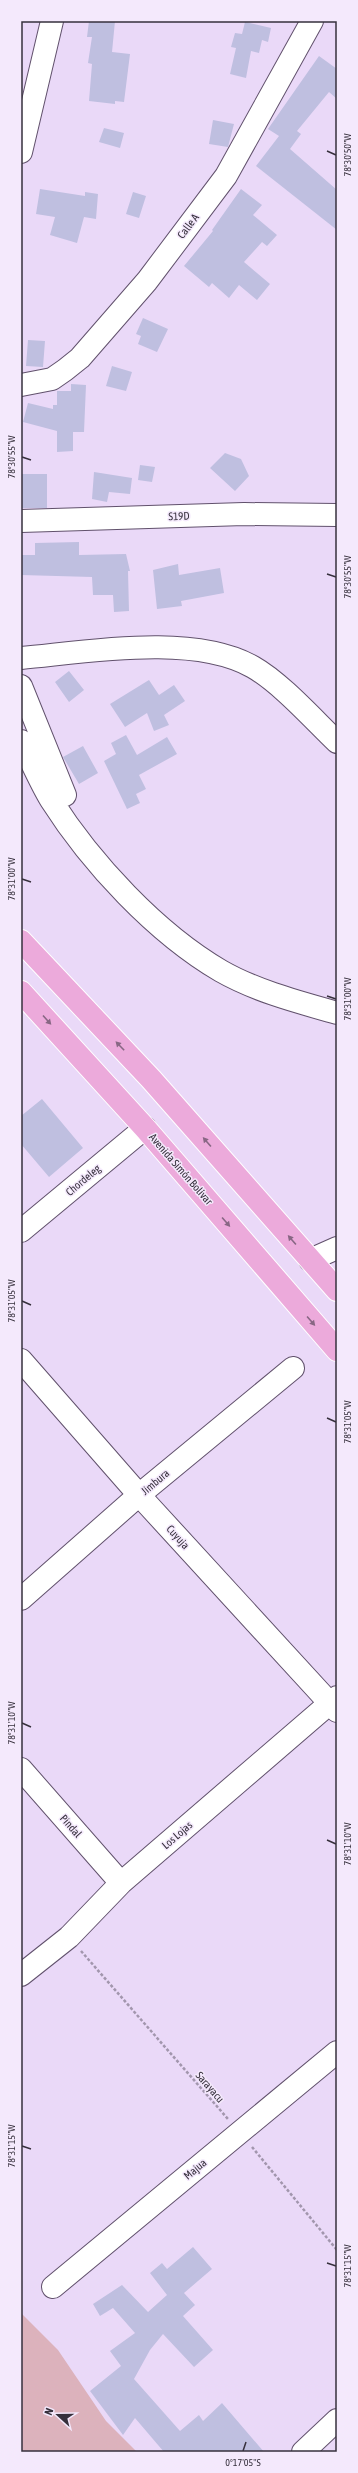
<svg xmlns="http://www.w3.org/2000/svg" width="358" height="2473" font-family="'Asap Condensed',sans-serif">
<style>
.green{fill:#dcb2bc}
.building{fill:#bfbfe0}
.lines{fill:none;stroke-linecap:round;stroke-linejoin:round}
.minor-casing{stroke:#61516c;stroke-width:24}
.highway-casing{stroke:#fff;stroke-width:24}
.path{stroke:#a296ad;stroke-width:2.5;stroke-dasharray:3 2;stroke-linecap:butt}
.minor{stroke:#fff;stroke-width:22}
.highway{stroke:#ecaadb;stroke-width:22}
.oneway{fill:#886784}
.ticks{fill:none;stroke:#36303c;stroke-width:1.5}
.labels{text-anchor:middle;stroke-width:3;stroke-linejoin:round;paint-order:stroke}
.street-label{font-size:11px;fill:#36303c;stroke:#f4e9fc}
.neatline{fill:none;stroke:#36303c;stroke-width:1.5}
.ticks-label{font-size:10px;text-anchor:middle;fill:#36303c}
</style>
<rect width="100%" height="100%" fill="#ead9f8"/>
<path class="green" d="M 21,2313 L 58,2350 L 106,2421 L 137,2452 L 21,2452 Z"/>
<path class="building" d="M 89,21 L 115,21 L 112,52 L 130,54 L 124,102 L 115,101 L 115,104 L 89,101 L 92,64 L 88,63 L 92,37 L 87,37 Z
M 245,22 L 271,28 L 268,42 L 262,40 L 259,53 L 251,51 L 246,78 L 230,74 L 236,48 L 231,47 L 235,33 L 242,34 Z
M 319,56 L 337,69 L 337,99 L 329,92 L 297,131 L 301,134 L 290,149 L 337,190 L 337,230 L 256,166 L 279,136 L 268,129 Z
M 213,120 L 234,124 L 228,147 L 209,144 Z
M 104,128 L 124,133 L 120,148 L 99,142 Z
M 40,189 L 85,196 L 85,192 L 98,194 L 96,219 L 84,217 L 77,243 L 50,235 L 55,217 L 36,214 Z
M 241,189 L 262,205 L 253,215 L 277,235 L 267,246 L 262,242 L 244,262 L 270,284 L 257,300 L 239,285 L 229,298 L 212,283 L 209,287 L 184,266 L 213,231 L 212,230 Z
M 133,192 L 146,196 L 139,218 L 126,214 Z
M 143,318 L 168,329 L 157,352 L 138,344 L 141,336 L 136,334 Z
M 28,340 L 45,341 L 43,367 L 26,366 Z
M 112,366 L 132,372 L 126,391 L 106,386 Z
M 71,384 L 86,385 L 84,432 L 73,432 L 73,451 L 57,452 L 57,431 L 23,422 L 28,403 L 53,409 L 53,405 L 57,405 L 57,391 L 71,391 Z
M 225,453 L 241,459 L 249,476 L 235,491 L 210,468 Z
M 140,465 L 155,467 L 152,482 L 138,480 Z
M 94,472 L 132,478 L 130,494 L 109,492 L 107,502 L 92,499 Z
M 21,474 L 47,474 L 47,508 L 21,508 Z
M 79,542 L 79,555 L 126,554 L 130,571 L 128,571 L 129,611 L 114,612 L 113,595 L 93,595 L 92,577 L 21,575 L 21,555 L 35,555 L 35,543 Z
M 178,564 L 179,575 L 220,568 L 224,593 L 181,601 L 182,606 L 157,609 L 153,570 Z
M 69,671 L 84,690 L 69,702 L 55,682 Z
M 149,680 L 159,695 L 174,685 L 185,701 L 164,715 L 169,725 L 154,731 L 147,713 L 125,727 L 110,704 Z
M 126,735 L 137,755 L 167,737 L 177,754 L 139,775 L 146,789 L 136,794 L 140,803 L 127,809 L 104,761 L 116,754 L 111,743 Z
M 83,746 L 98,773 L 79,784 L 63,757 Z
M 42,1099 L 83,1148 L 49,1177 L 21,1144 L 21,1116 Z
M 193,2247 L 212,2269 L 184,2293 L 195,2305 L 183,2316 L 213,2350 L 194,2367 L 163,2334 L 150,2350 L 134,2379 L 180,2431 L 199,2415 L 203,2421 L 222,2403 L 264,2452 L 164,2452 L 135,2418 L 123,2435 L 90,2391 L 121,2366 L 110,2351 L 135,2333 L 113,2308 L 100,2316 L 93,2304 L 122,2285 L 148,2312 L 167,2295 L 150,2273 L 162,2263 L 167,2269 Z"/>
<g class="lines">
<g class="minor-casing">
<path id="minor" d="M 21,152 L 52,21
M 21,385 L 52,379 L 65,370 L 80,358 L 147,281 L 226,176 L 312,21
M 21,521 L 244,514 L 337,515
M 21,658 C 87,652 193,633 253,667 C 281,683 313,719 337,742
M 21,686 L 65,795
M 21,741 C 31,760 40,782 51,800 C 91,863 156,933 221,971 C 256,991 298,1002 337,1013
M 21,1231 L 145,1128
M 310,1260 L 337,1248
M 21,1360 L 139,1495 L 337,1711
M 21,1599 L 139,1495 L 293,1368
M 21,1769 L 121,1883
M 21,1975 L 69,1937 L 121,1883 L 337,1697
M 53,2287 L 337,2052
M 303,2452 L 337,2420"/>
</g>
<g class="highway-casing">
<path id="highway" d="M 21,941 L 151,1079 L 337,1290
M 21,992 L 145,1128 L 337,1350"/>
</g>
<path class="path" d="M 81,1951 L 228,2119
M 252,2147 L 337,2250"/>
<use href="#minor" class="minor"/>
<use href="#highway" class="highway"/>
</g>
<defs><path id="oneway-solid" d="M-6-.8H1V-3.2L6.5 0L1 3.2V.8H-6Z"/></defs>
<g class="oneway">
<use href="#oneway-solid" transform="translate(47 1020) rotate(48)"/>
<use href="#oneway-solid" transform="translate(120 1046) rotate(-134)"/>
<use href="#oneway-solid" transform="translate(207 1142) rotate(-131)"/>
<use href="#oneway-solid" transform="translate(226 1222) rotate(49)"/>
<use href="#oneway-solid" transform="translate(292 1240) rotate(-131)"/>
<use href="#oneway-solid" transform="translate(311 1321) rotate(49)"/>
</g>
<path class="ticks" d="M 327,151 L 336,155M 22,457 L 31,460M 327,574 L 336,577M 22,879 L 31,882M 327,996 L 336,999M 22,1301 L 31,1305M 327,1418 L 336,1422M 22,1723 L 31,1727M 327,1840 L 336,1844M 22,2146 L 31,2149M 327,2263 L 336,2266M 243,2451 L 246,2442"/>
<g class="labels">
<g class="street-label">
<text transform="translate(188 226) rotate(-53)" y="4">Calle A</text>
<text transform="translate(179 516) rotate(-2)" y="4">S19D</text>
<text transform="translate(181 1169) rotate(49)" y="4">Avenida Simón Bolívar</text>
<text transform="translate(83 1180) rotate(-40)" y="4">Chordeleg</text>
<text transform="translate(155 1482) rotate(-40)" y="4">Jimbura</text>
<text transform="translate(178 1537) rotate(48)" y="4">Cuyuja</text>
<text transform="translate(71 1826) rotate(49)" y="4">Pindal</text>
<text transform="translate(177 1835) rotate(-41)" y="4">Los Lojas</text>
<text transform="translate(210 2087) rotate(49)" y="4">Sarayacu</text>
<text transform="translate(195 2169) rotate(-40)" y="4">Majua</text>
</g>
</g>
<rect width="358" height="2473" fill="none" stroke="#f4e9fc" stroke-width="44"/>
<g transform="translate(58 2415) rotate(291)" stroke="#f4e9fc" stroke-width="3" paint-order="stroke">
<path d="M0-3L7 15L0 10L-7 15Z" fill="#36303c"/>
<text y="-6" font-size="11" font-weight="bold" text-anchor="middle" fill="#36303c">N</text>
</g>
<rect x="22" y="22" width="314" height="2429" class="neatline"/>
<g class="ticks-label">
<text transform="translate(347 155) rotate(-90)" y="4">78°30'50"W</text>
<text transform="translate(11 457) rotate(-90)" y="4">78°30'55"W</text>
<text transform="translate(347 577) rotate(-90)" y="4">78°30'55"W</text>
<text transform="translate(11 879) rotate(-90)" y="4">78°31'00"W</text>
<text transform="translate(347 999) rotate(-90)" y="4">78°31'00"W</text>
<text transform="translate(11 1301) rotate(-90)" y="4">78°31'05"W</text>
<text transform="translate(347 1422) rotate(-90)" y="4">78°31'05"W</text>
<text transform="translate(11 1723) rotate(-90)" y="4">78°31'10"W</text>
<text transform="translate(347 1844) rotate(-90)" y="4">78°31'10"W</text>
<text transform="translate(11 2146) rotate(-90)" y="4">78°31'15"W</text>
<text transform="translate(347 2266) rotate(-90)" y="4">78°31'15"W</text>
<text x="243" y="2466">0°17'05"S</text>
</g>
</svg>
